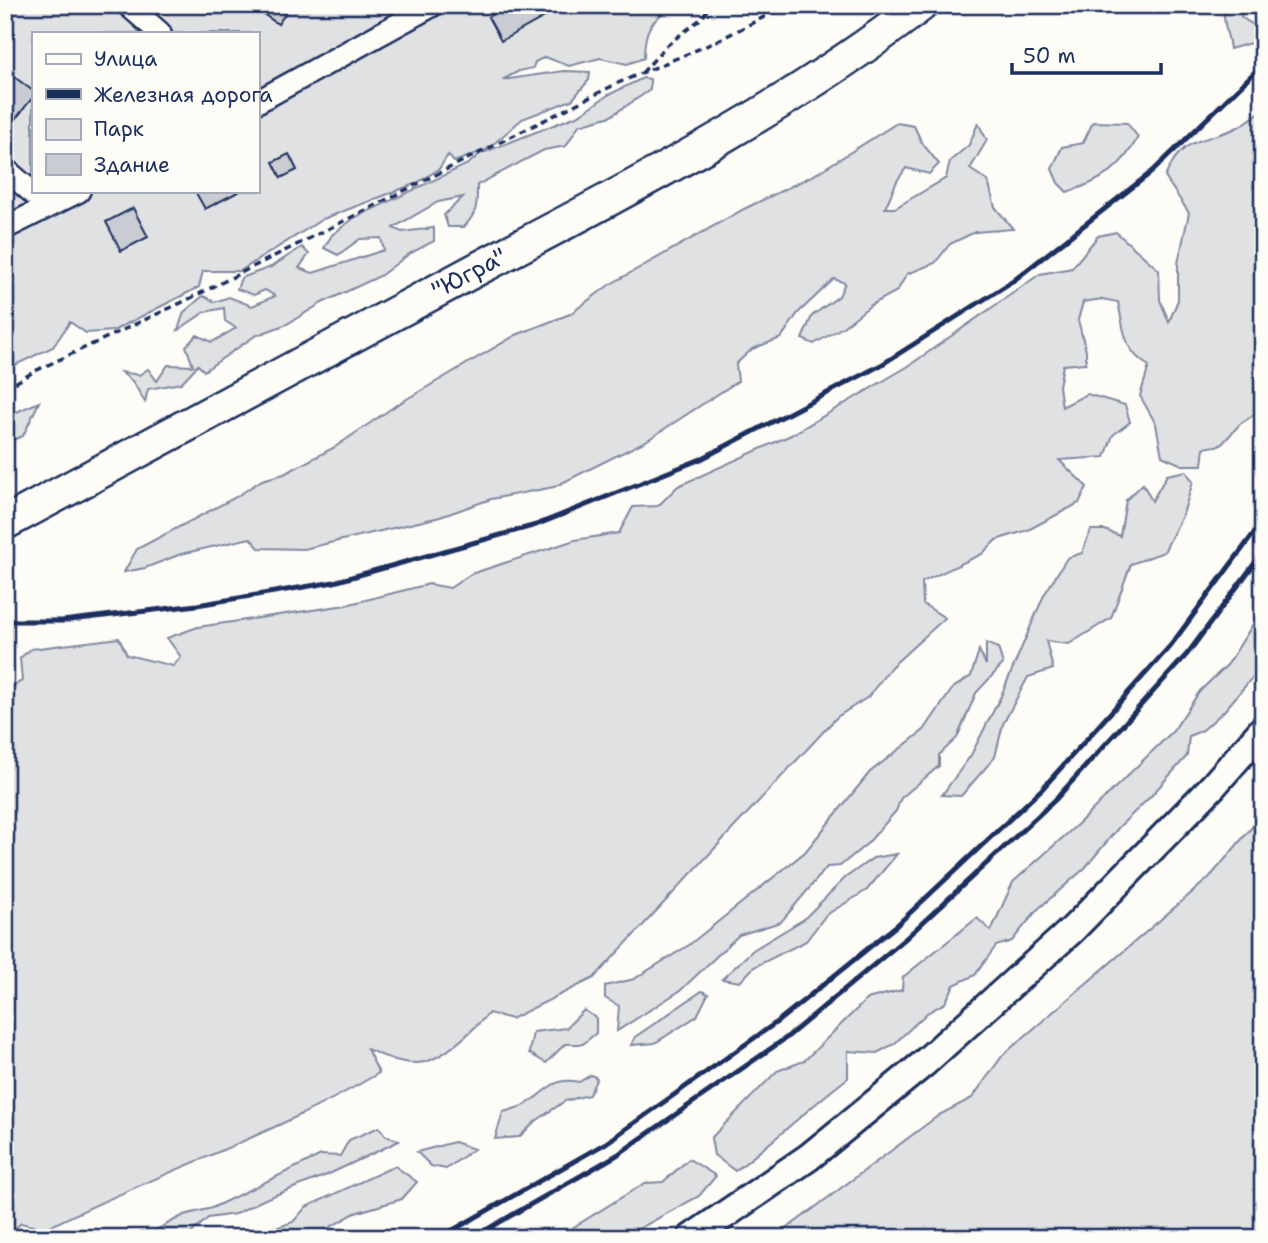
<svg xmlns="http://www.w3.org/2000/svg" width="1268" height="1243" font-family="'Shantell Sans',sans-serif">
<style>
.green{fill:#e0e1e3;stroke:#7e88a0;stroke-width:2;fill-rule:evenodd}
.building{fill:#c9ccd3;stroke:#1b2f5e;stroke-width:2}
.lines{fill:none;stroke-linecap:round;stroke-linejoin:round}
.minor-casing{stroke:#1b2f5e;stroke-width:26}
.major-casing{stroke:#1b2f5e;stroke-width:32}
.highway-casing{stroke:#1b2f5e;stroke-width:37}
.path{stroke:#1b2f5e;stroke-width:3.5;stroke-dasharray:7 5;stroke-linecap:butt}
.minor{stroke:#fdfcf7;stroke-width:21}
.major{stroke:#fdfcf7;stroke-width:26}
.highway{stroke:#fdfcf7;stroke-width:32}
.rail{stroke:#1b2f5e;stroke-width:5}
.labels{text-anchor:middle;stroke-width:7;stroke-linejoin:round;paint-order:stroke}
.street-label{font-size:24px;fill:#1b2f5e;stroke:#fdfcf7}
</style>
<rect width="100%" height="100%" fill="#fdfcf7"/>
<filter id="ink" filterUnits="userSpaceOnUse"><feTurbulence type="fractalNoise" baseFrequency=".0143" numOctaves="2"/><feDisplacementMap in="SourceGraphic" scale="14" xChannelSelector="R" yChannelSelector="G"/><feConvolveMatrix kernelMatrix="1 2 1 2 8 2 1 2 1" color-interpolation-filters="sRGB"/></filter>
<g filter="url(#ink)">
<path class="green" d="M 5,5 L 673,5 C 650,23 644,28 644,58 L 627,64 L 600,58 L 569,66 L 545,57 L 535,62 L 533,68 L 519,71 L 502,80 L 564,71 L 590,72 L 589,80 L 572,100 L 522,119 L 488,149 L 454,162 L 448,155 L 439,169 L 417,183 L 323,219 L 240,271 L 203,271 L 199,287 L 113,331 L 86,333 L 70,322 L 53,347 L 17,364 L 5,376 ZM 33,33 L 257,33 L 257,191 L 33,191 Z
M 1224,5 L 1244,5 L 1241,17 L 1255,26 L 1257,35 L 1251,43 L 1230,49 C 1228,33 1222,21 1224,5 Z
M 643,78 L 650,79 L 650,90 L 611,116 L 579,125 L 566,146 L 544,150 L 477,185 C 477,205 478,212 464,227 L 448,227 L 444,215 L 463,197 L 438,202 L 393,228 L 402,232 L 434,228 L 434,241 L 409,254 L 380,276 L 322,303 L 287,324 L 255,336 L 204,371 L 198,365 L 181,383 L 148,389 L 145,402 L 133,382 L 121,372 L 139,375 L 148,369 L 157,381 L 168,365 L 193,366 L 186,346 L 197,335 L 212,342 L 236,328 L 225,321 L 224,308 L 205,312 L 178,330 L 184,312 L 203,296 L 215,302 L 229,297 L 252,306 L 275,296 L 265,290 L 254,295 L 237,289 L 241,278 L 271,267 L 302,247 L 309,254 L 299,268 L 313,273 L 384,250 L 381,238 L 360,239 L 338,255 L 324,248 L 332,235 L 354,218 L 468,164 L 480,154 L 579,115 L 608,95 Z
M 1263,110 L 1263,162 L 1258,165 L 1253,187 L 1263,182 L 1263,373 L 1258,375 L 1255,388 L 1261,410 L 1240,424 L 1221,445 L 1204,448 L 1202,465 L 1182,465 L 1162,456 L 1156,424 L 1140,396 L 1149,366 C 1123,351 1124,329 1118,302 L 1102,299 L 1083,302 L 1078,320 L 1086,351 L 1086,363 L 1063,365 L 1059,386 L 1062,407 L 1087,394 L 1125,405 L 1130,422 L 1113,435 L 1105,457 L 1059,460 L 1087,487 L 1079,503 L 1028,530 L 996,540 L 982,554 L 922,582 L 923,604 L 945,618 L 891,667 L 868,697 L 837,717 L 594,978 L 511,1019 L 489,1013 C 474,1029 439,1064 416,1063 C 398,1063 383,1056 367,1049 L 379,1073 C 273,1136 155,1174 45,1229 L 21,1223 L 5,1238 L 5,690 L 22,681 L 20,658 L 31,649 L 119,638 L 127,655 L 173,666 L 181,657 L 167,638 L 198,627 L 346,605 L 429,584 L 450,588 L 471,574 L 575,540 L 619,533 L 633,507 L 658,506 L 678,486 L 791,435 L 907,367 L 1040,274 L 1072,268 L 1098,236 L 1116,232 L 1159,270 L 1160,300 L 1169,322 L 1178,300 L 1178,263 L 1189,213 L 1165,177 C 1183,133 1205,144 1240,126 C 1248,122 1255,115 1263,110 Z
M 1093,122 L 1127,123 L 1138,137 C 1122,168 1101,182 1067,192 L 1058,183 L 1052,169 L 1062,147 L 1083,143 Z
M 897,123 L 914,126 L 922,143 L 939,164 L 929,174 L 906,168 L 897,181 L 885,208 L 895,208 L 946,178 L 950,161 L 969,145 L 978,123 L 987,140 L 970,169 L 988,181 L 995,207 L 1013,229 L 975,232 L 950,244 L 935,263 L 907,274 L 897,291 L 871,305 L 843,327 L 814,344 L 802,339 L 812,316 L 839,296 L 845,283 L 834,279 L 798,313 L 781,338 L 752,349 L 736,364 L 738,381 L 646,441 L 554,487 L 491,499 L 440,517 L 304,549 L 259,548 L 250,538 L 181,554 L 145,568 L 124,572 L 137,549 L 236,497 L 262,480 L 284,474 L 335,447 L 395,406 L 516,335 L 570,314 L 609,285 L 744,209 L 814,175 Z
M 39,402 L 23,436 L 5,443 L 5,417 Z
M 1186,471 L 1193,482 L 1183,514 L 1164,552 L 1131,564 L 1111,618 L 1069,644 L 1046,641 L 1053,669 L 1028,677 L 1003,724 L 995,757 L 961,796 L 942,795 L 971,755 L 1001,696 L 1044,595 L 1067,558 L 1082,553 L 1091,530 L 1105,530 L 1120,536 L 1126,500 L 1143,484 L 1152,501 L 1167,475 Z
M 1263,608 L 1263,665 L 1224,711 L 1203,730 L 1189,736 L 1187,756 L 1151,796 L 1119,827 L 1085,868 L 1037,910 L 1012,941 L 996,946 L 975,975 L 954,985 L 945,1003 L 927,1013 L 894,1044 L 877,1053 L 848,1051 L 848,1078 C 809,1107 774,1142 735,1171 L 714,1155 L 711,1138 L 777,1071 L 804,1061 L 867,999 L 902,990 L 903,977 L 977,918 L 991,931 L 1013,882 L 1078,824 L 1173,731 L 1200,691 L 1228,664 Z
M 986,643 L 998,648 L 1003,664 L 976,693 L 957,738 L 939,755 L 939,766 L 901,798 L 896,811 L 868,843 L 840,866 L 827,867 L 781,922 L 739,935 L 681,990 L 617,1031 L 619,1006 L 605,998 L 605,986 L 634,979 L 689,945 L 805,852 L 870,772 L 924,730 L 953,688 L 971,676 L 979,650 L 986,665 Z
M 1263,814 L 1263,1238 L 774,1238 L 939,1115 L 972,1098 L 1003,1055 L 1210,877 Z
M 897,854 L 867,890 L 826,915 L 806,941 L 754,967 L 740,982 L 722,979 L 753,950 L 804,919 L 845,878 L 873,858 Z
M 702,991 L 708,994 L 697,1016 L 655,1043 L 631,1045 L 635,1037 Z
M 584,1010 L 596,1018 L 596,1033 L 583,1044 L 565,1044 L 546,1063 L 529,1053 L 533,1032 L 566,1028 Z
M 591,1075 L 597,1078 L 589,1095 L 565,1101 L 536,1121 L 519,1137 L 495,1139 L 503,1112 C 510,1110 518,1108 525,1105 C 545,1094 551,1076 579,1082 Z
M 379,1127 L 386,1136 L 399,1141 L 327,1175 L 265,1199 L 235,1214 L 208,1218 L 186,1238 L 141,1238 L 184,1215 L 212,1208 L 321,1155 L 340,1156 L 349,1140 Z
M 454,1142 L 474,1149 L 446,1169 L 431,1166 L 417,1152 Z
M 689,1159 L 716,1176 L 699,1196 L 622,1238 L 556,1238 L 645,1183 L 663,1182 Z
M 395,1166 L 417,1182 L 402,1199 L 355,1213 L 311,1238 L 231,1238 L 256,1235 L 293,1222 L 306,1207 Z"/>
<path class="building" d="M 250,5 L 291,5 L 278,24 Z
M 509,5 L 540,5 L 546,16 L 501,41 L 488,17 Z
M 5,70 L 33,91 L 33,97 L 14,121 L 5,114 Z
M 289,154 L 297,170 L 281,178 L 273,162 Z
M 195,191 L 240,191 L 205,209 Z
M 133,208 L 148,237 L 121,251 L 106,222 Z"/>
<g class="lines">
<g class="minor-casing">
<path id="minor" d="M 128,5 L 160,33
M 257,102 L 433,5
M 5,169 L 48,206
M 5,228 L 79,191"/>
</g>
<g class="major-casing">
<path id="major" d="M 691,1238 L 809,1157 L 923,1064 L 1073,929 L 1213,786 L 1263,729"/>
</g>
<g class="highway-casing">
<g id="highway">
<path id="s1" d="M 5,523 C 164,438 322,352 481,267 C 631,188 787,109 921,5"/>
</g>
</g>
<path class="path" d="M 642,73 L 666,46 L 702,18 L 710,5
M 5,389 L 35,371 L 185,301 L 618,83 L 713,43 L 772,13 L 779,5"/>
<use href="#minor" class="minor"/>
<use href="#major" class="major"/>
<use href="#highway" class="highway"/>
<path class="rail" d="M 5,621 L 62,621 L 197,605 L 334,582 L 536,525 L 701,459 L 881,365 L 1013,281 L 1153,171 L 1263,64
M 439,1238 L 606,1143 L 777,1022 L 897,925 L 1042,789 L 1171,645 L 1263,521
M 472,1238 L 617,1155 L 786,1038 L 906,938 L 1055,800 L 1188,653 L 1263,552"/>
</g>
</g>
<g class="labels">
<g class="street-label">
<text dy="8" stroke="none"><textPath href="#s1" startOffset="527">"Югра"</textPath></text>
</g>
</g>
<rect width="1268" height="1243" fill="none" stroke="#fdfcf7" stroke-width="28"/>
<rect x="14" y="14" width="1240" height="1215" fill="none" stroke="#1b2f5e" stroke-width="2.5" filter="url(#ink)"/>
<rect x="32" y="32" width="228" height="161" fill="#fdfcf7" stroke="#a3aaba" stroke-width="2"/>
<rect x="46" y="54" width="35" height="10" fill="#fdfcf7" stroke="#a3aaba" stroke-width="2"/>
<text x="94" y="66" font-size="21" fill="#1b2f5e">Улица</text>
<rect x="46" y="89" width="35" height="10" fill="#1b2f5e" stroke="#a3aaba" stroke-width="2"/>
<text x="94" y="102" font-size="21" fill="#1b2f5e">Железная дорога</text>
<rect x="46" y="119" width="35" height="21" fill="#e0e1e3" stroke="#a3aaba" stroke-width="2"/>
<text x="94" y="136" font-size="21" fill="#1b2f5e">Парк</text>
<rect x="46" y="154" width="35" height="21" fill="#c9ccd3" stroke="#a3aaba" stroke-width="2"/>
<text x="94" y="172" font-size="21" fill="#1b2f5e">Здание</text>
<path d="M1012 63v10h149v-10" fill="none" stroke="#1b2f5e" stroke-width="3.5"/>
<text x="1023" y="63" font-size="21" fill="#1b2f5e" stroke="#fdfcf7" stroke-width="5" paint-order="stroke">50 m</text>
</svg>
